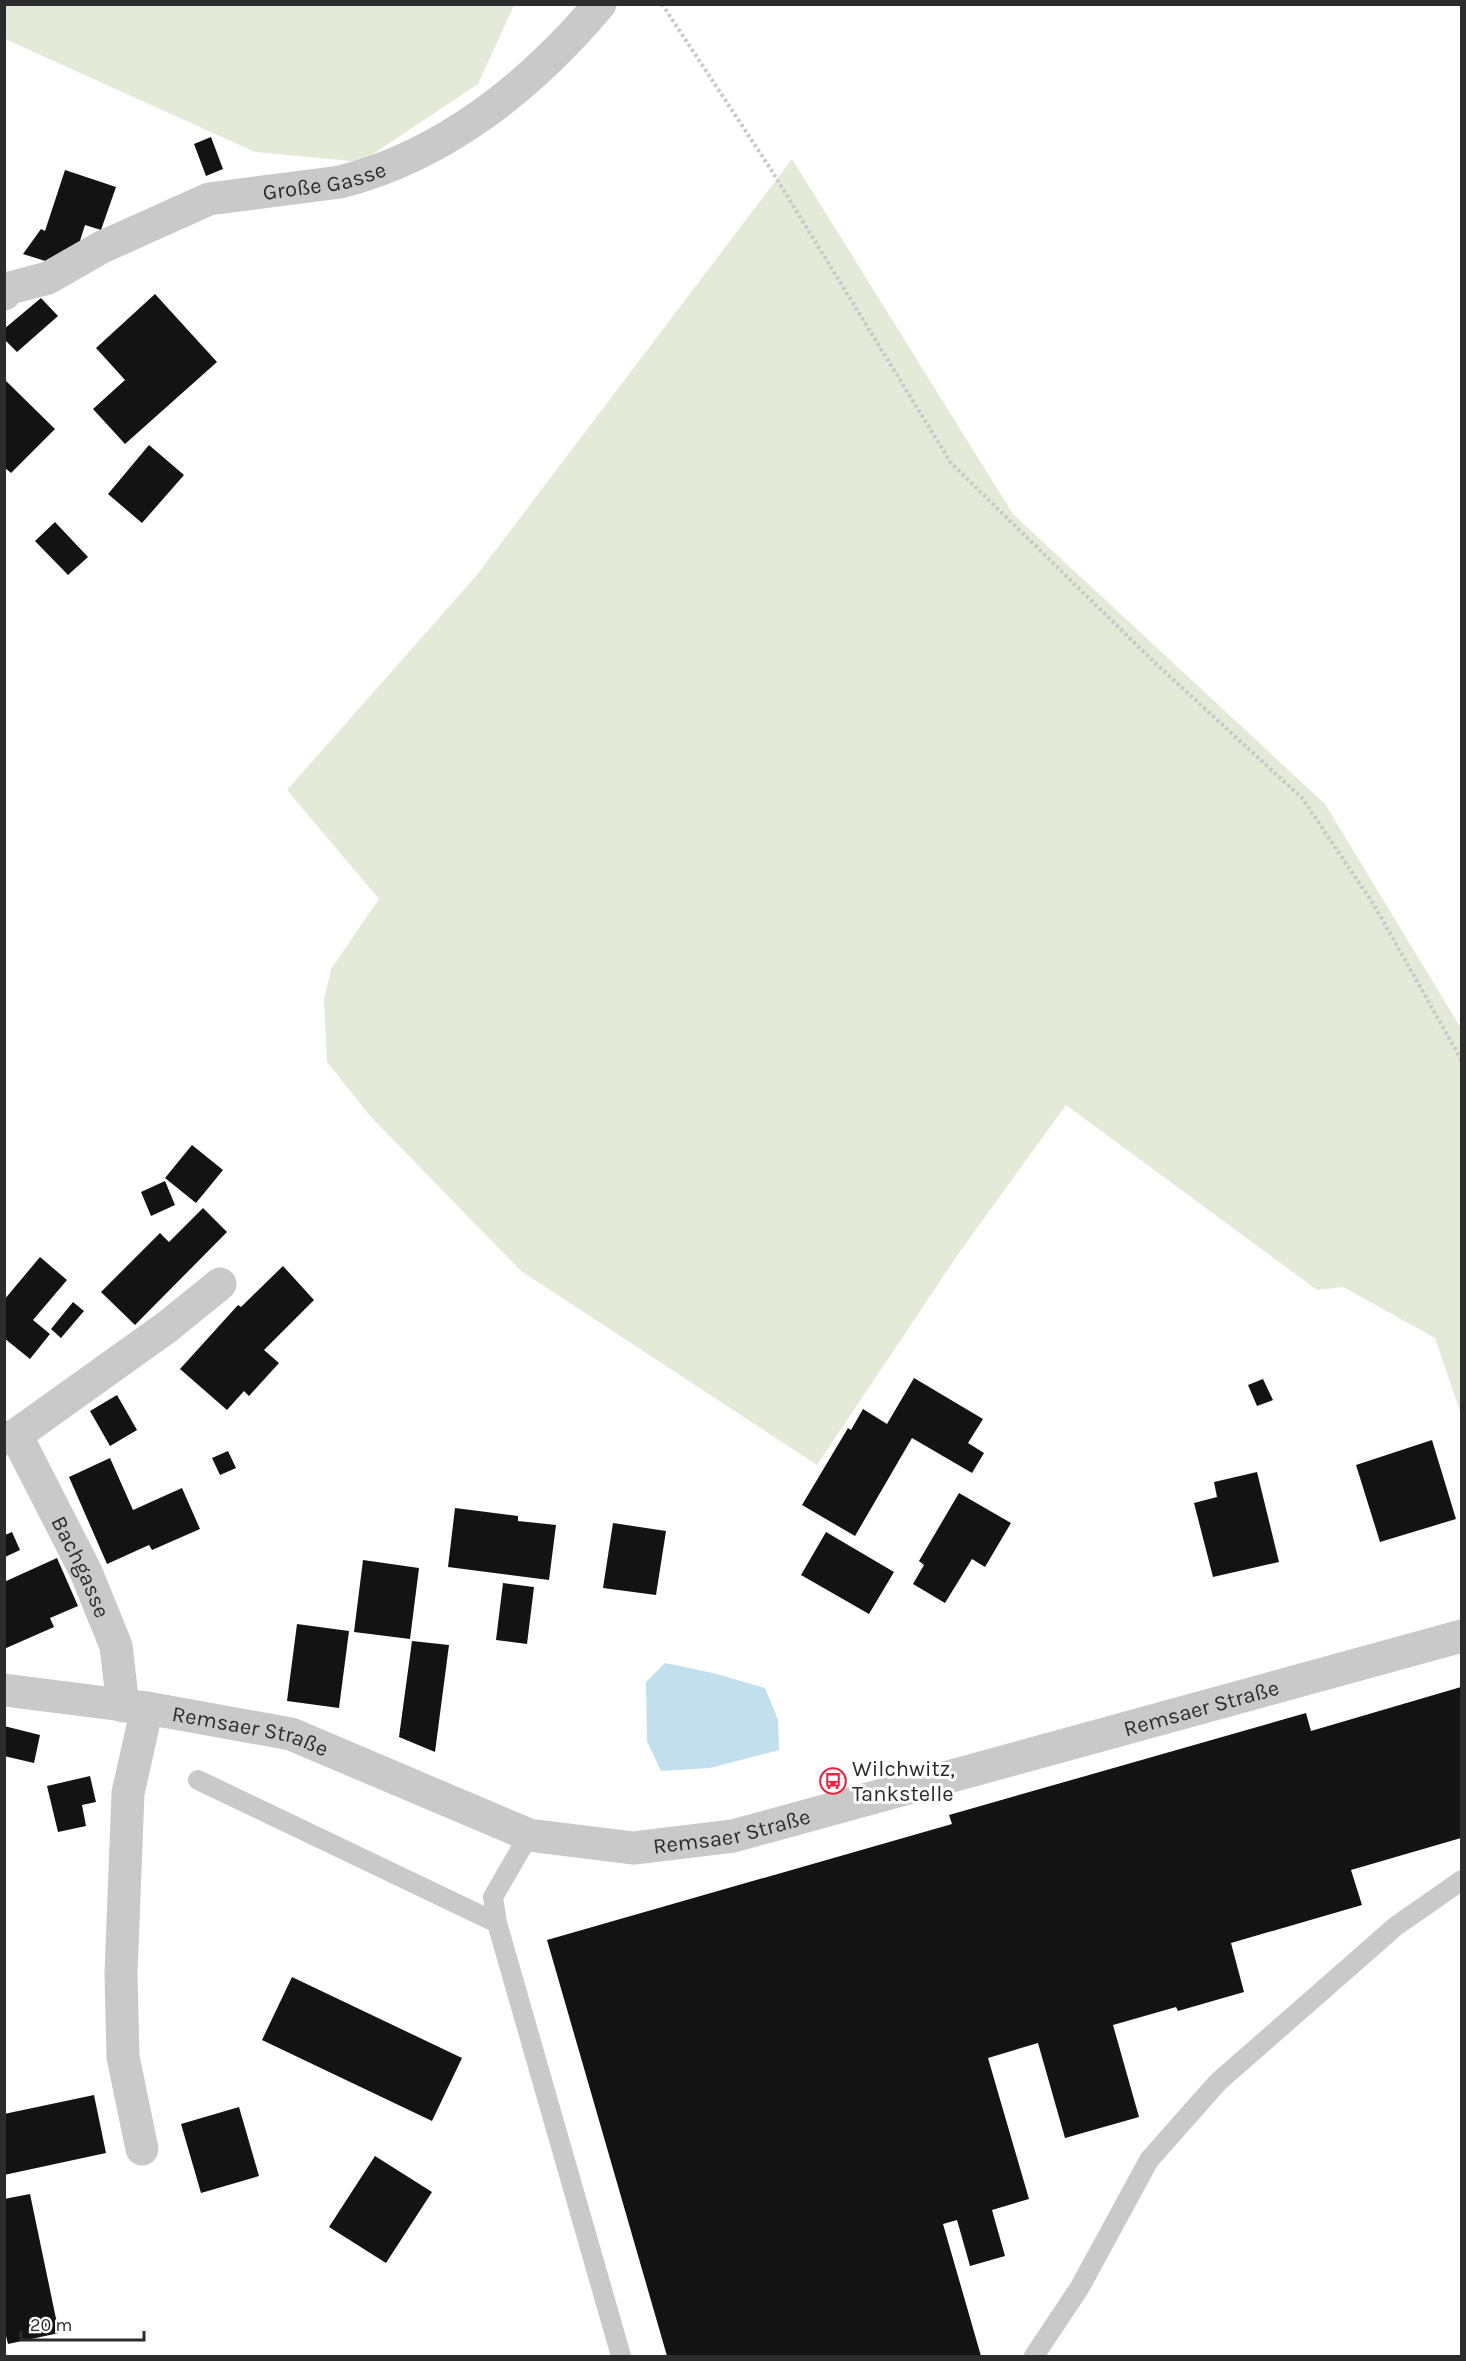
<svg xmlns="http://www.w3.org/2000/svg" width="1466" height="2361" font-family="Karla,sans-serif">
<style>
.green{fill:#e3ebd8}
.water{fill:#c2dfed}
.building{fill:#131313}
.lines{fill:none;stroke-linecap:round;stroke-linejoin:round}
.path{stroke:#c9c9c9;stroke-width:4;stroke-dasharray:3 3;stroke-linecap:butt}
.lane{stroke:#c9c9c9;stroke-width:20}
.street{stroke:#c9c9c9;stroke-width:33}
.labels{text-anchor:middle;stroke-width:6;stroke-linejoin:round;paint-order:stroke}
.street-label{font-size:22px;fill:#2c2c2c;stroke:#fff}
.poi-label{font-size:22px;fill:#2c2c2c;stroke:#fff;text-anchor:start}
</style>
<rect width="100%" height="100%" fill="#fff"/>
<path class="green" d="M 5,5 L 514,5 L 478,84 L 361,162 L 255,152 L 5,39 Z
M 792,159 L 1013,514 L 1325,804 L 1461,1028 L 1461,1414 L 1435,1338 L 1343,1287 L 1317,1290 L 1066,1105 L 961,1250 L 817,1465 L 521,1271 L 370,1116 L 327,1062 L 324,1000 L 331,969 L 379,899 L 287,790 L 476,576 Z"/>
<path class="water" d="M 665,1663 L 713,1673 L 765,1688 L 778,1720 L 779,1750 L 710,1768 L 661,1771 L 647,1741 L 646,1682 Z"/>
<path class="building" d="M 211,137 L 223,169 L 206,176 L 194,144 Z
M 65,170 L 116,187 L 101,230 L 85,225 L 79,244 L 55,264 L 23,254 L 41,229 L 45,231 Z
M 155,294 L 217,362 L 125,444 L 93,409 L 125,380 L 96,348 Z
M 41,298 L 58,316 L 17,352 L 4,339 L 4,329 Z
M 4,379 L 55,429 L 11,473 L 4,467 Z
M 149,445 L 184,475 L 142,523 L 108,494 Z
M 55,522 L 88,557 L 68,575 L 35,541 Z
M 192,1145 L 223,1170 L 196,1203 L 165,1178 Z
M 165,1181 L 175,1205 L 151,1216 L 141,1192 Z
M 203,1208 L 227,1232 L 135,1325 L 101,1292 L 160,1233 L 169,1242 Z
M 40,1257 L 67,1280 L 33,1320 L 50,1334 L 30,1359 L 4,1338 L 4,1300 Z
M 283,1266 L 314,1300 L 264,1350 L 279,1363 L 249,1396 L 244,1391 L 227,1410 L 180,1369 L 238,1305 L 241,1307 Z
M 73,1302 L 84,1311 L 61,1338 L 51,1329 Z
M 914,1378 L 983,1419 L 968,1443 L 984,1453 L 972,1473 L 912,1438 L 855,1536 L 802,1505 L 848,1428 L 851,1430 L 863,1409 L 887,1424 Z
M 1263,1379 L 1273,1400 L 1257,1406 L 1248,1385 Z
M 117,1395 L 137,1430 L 110,1446 L 90,1411 Z
M 1432,1440 L 1456,1519 L 1380,1542 L 1356,1465 Z
M 228,1451 L 236,1468 L 220,1475 L 212,1458 Z
M 110,1458 L 133,1510 L 182,1488 L 200,1529 L 152,1550 L 149,1545 L 107,1564 L 69,1477 Z
M 1257,1472 L 1279,1562 L 1213,1577 L 1194,1503 L 1217,1497 L 1214,1482 Z
M 959,1493 L 1011,1523 L 985,1567 L 972,1559 L 945,1603 L 913,1584 L 924,1565 L 919,1561 Z
M 455,1508 L 518,1516 L 518,1521 L 556,1525 L 549,1580 L 448,1567 Z
M 613,1523 L 666,1531 L 656,1595 L 603,1588 Z
M 12,1532 L 20,1550 L 5,1557 L 5,1535 Z
M 826,1532 L 894,1572 L 869,1614 L 801,1575 Z
M 57,1558 L 78,1606 L 50,1618 L 54,1627 L 4,1649 L 4,1582 Z
M 363,1560 L 419,1568 L 410,1639 L 354,1632 Z
M 503,1583 L 534,1587 L 527,1644 L 496,1640 Z
M 297,1624 L 349,1631 L 339,1708 L 287,1701 Z
M 412,1641 L 449,1645 L 435,1752 L 399,1737 Z
M 1461,1687 L 1461,1838 L 1351,1870 L 1362,1905 L 1231,1943 L 1244,1992 L 1178,2011 L 1176,2007 L 1113,2025 L 1139,2117 L 1065,2138 L 1038,2043 L 988,2058 L 1029,2199 L 992,2210 L 1005,2256 L 970,2266 L 957,2220 L 943,2224 L 981,2356 L 667,2356 L 547,1940 L 952,1824 L 949,1815 L 1306,1713 L 1311,1731 Z
M 4,1726 L 40,1735 L 34,1763 L 4,1756 Z
M 90,1776 L 96,1802 L 82,1805 L 86,1826 L 58,1832 L 47,1786 Z
M 292,1977 L 462,2058 L 432,2121 L 262,2040 Z
M 94,2095 L 106,2153 L 4,2175 L 4,2114 Z
M 239,2107 L 259,2176 L 201,2193 L 181,2124 Z
M 375,2156 L 432,2192 L 386,2263 L 329,2227 Z
M 30,2194 L 59,2333 L 8,2344 L 4,2328 L 4,2199 Z"/>
<g class="lines">
<path class="path" d="M 662,4 L 770,168 L 951,463 L 1152,660 L 1302,798 L 1374,905 L 1462,1061"/>
<path class="lane" d="M 198,1780 L 497,1923
M 529,1835 L 493,1897 L 497,1923 L 621,2356
M 1034,2356 L 1080,2287 L 1149,2160 L 1218,2082 L 1396,1926 L 1462,1880"/>
<g class="street">
<path id="s1" d="M 4,294 L 10,288 L 48,278 L 102,247 L 209,199 L 340,182 C 444,156 532,85 600,4"/>
<path id="s2" d="M 16,1435 L 86,1572 L 116,1646 L 123,1706"/>
<path d="M 4,1439 L 16,1435 L 167,1327 L 220,1284"/>
<path id="s3" d="M 4,1690 L 147,1708 L 291,1734 L 529,1835 L 634,1848 L 733,1836 L 1462,1636"/>
<path d="M 142,2149 L 123,2057 L 121,1974 L 128,1793 L 147,1708"/>
</g>
</g>
<defs>
<g id="bus-ring" transform="scale(1.35)"><circle r="9.5" fill="#fff" stroke="#f22039" stroke-width="1.5"/><path d="M-5-6H5V4H4V6H2V4H-2V6H-4V4H-5ZM-3.5-4V0h7V-4ZM-3.5 1.2v1.5H-2V1.2ZM2 1.2v1.5H3.5V1.2Z" fill="#f22039"/></g>
</defs>
<g fill-rule="evenodd">
<use href="#bus-ring" x="833" y="1781"/>
</g>
<g class="labels">
<g class="street-label">
<text dy="8" stroke="none"><textPath href="#s1" startOffset="344">Große Gasse</textPath></text>
<text dy="8" stroke="none"><textPath href="#s2" startOffset="147">Bachgasse</textPath></text>
<text dy="8" stroke="none"><textPath href="#s3" startOffset="1240">Remsaer Straße</textPath></text>
<text dy="8" stroke="none"><textPath href="#s3" startOffset="250">Remsaer Straße</textPath></text>
<text dy="8" stroke="none"><textPath href="#s3" startOffset="754">Remsaer Straße</textPath></text>
</g>
<g class="poi-label">
<text x="852" y="1776">Wilchwitz,<tspan x="852" dy="25">Tankstelle</tspan></text>
</g>
</g>
<rect width="1466" height="2361" fill="none" stroke="#2c2c2c" stroke-width="12"/>
<path d="M21 2331v9h123v-9" fill="none" stroke="#2c2c2c" stroke-width="3"/>
<text x="30" y="2331" font-size="18" fill="#2c2c2c" stroke="#ffffff" stroke-width="4.5" paint-order="stroke">20 m</text>
</svg>
